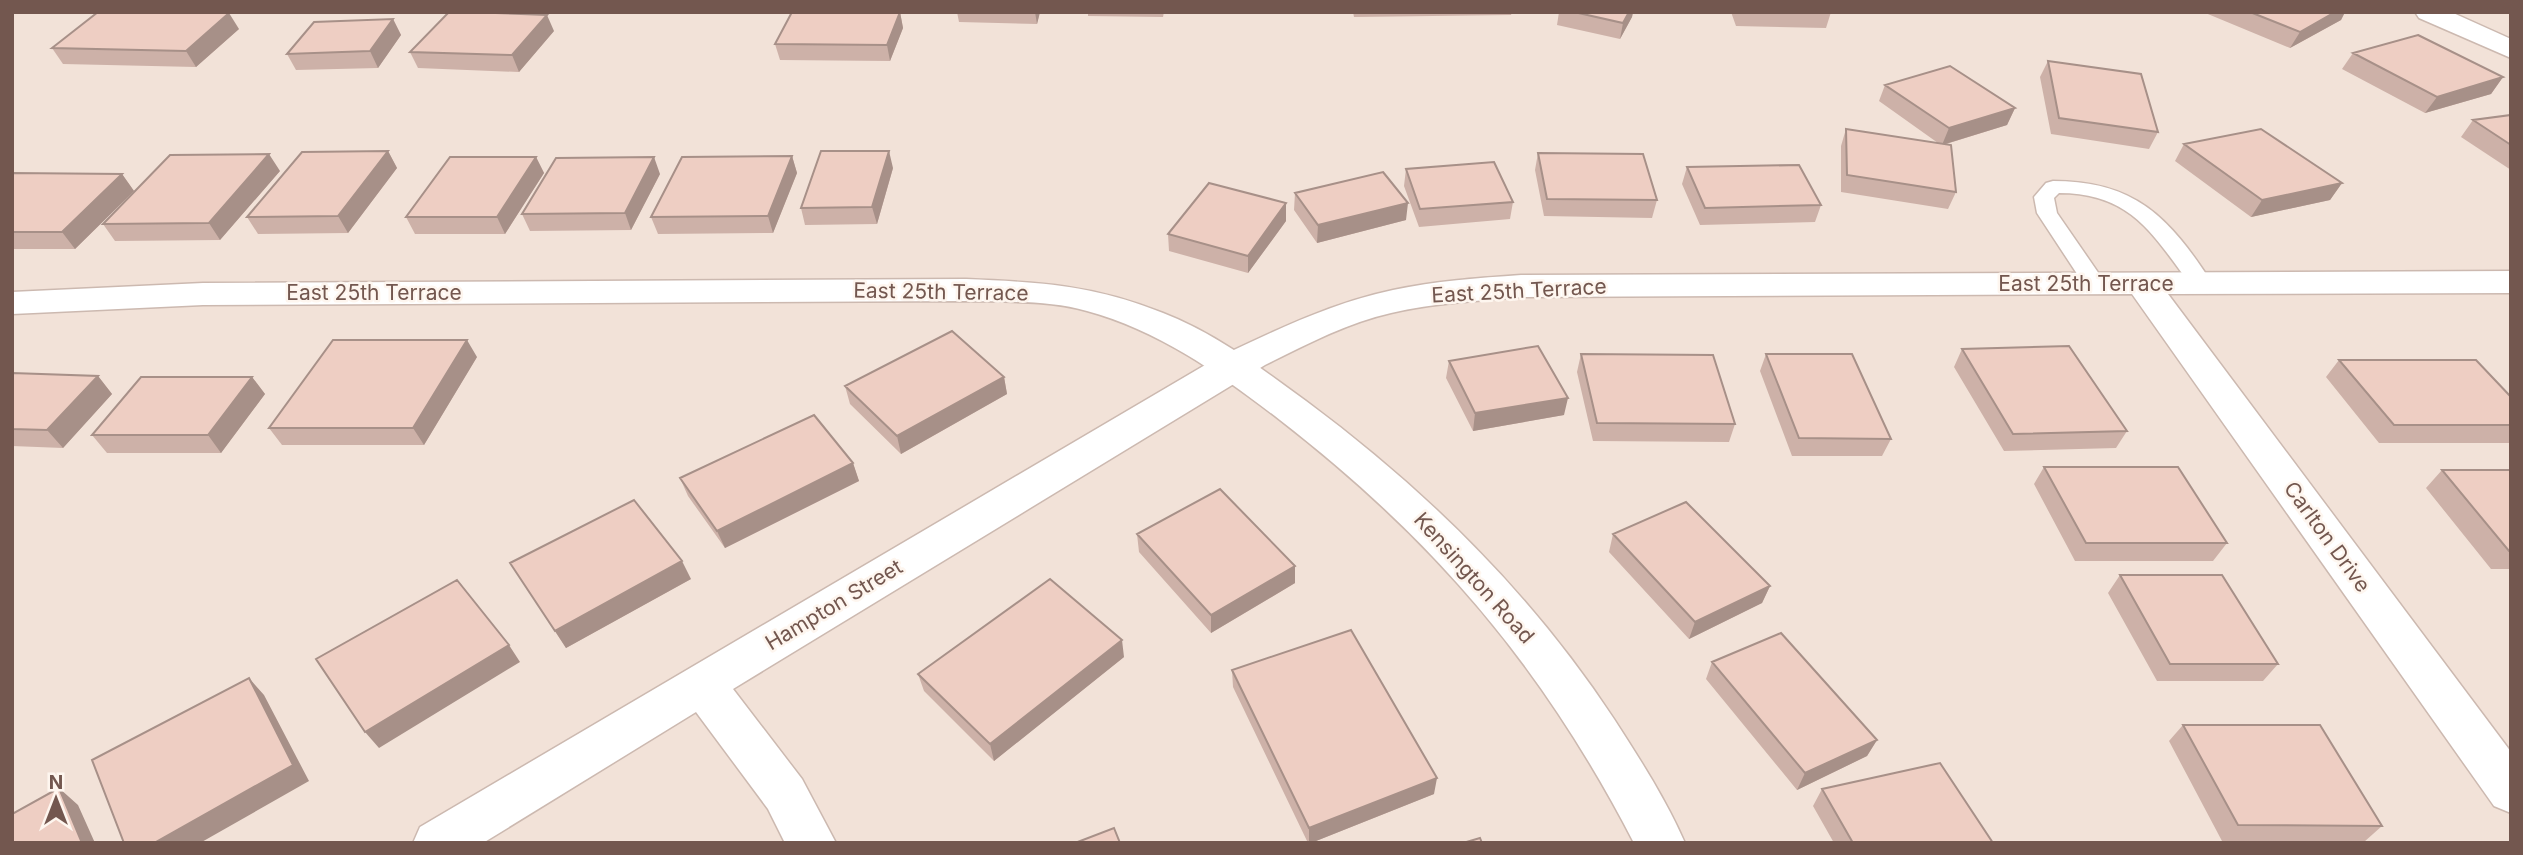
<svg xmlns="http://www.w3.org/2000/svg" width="2523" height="855" font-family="Inter,sans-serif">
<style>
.residential{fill:#f2e2d8}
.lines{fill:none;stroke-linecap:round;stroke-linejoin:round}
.service-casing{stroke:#ccb9b0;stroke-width:3}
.minor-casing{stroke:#ccb9b0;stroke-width:3}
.tertiary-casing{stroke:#ccb9b0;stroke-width:3}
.service{fill:#fff;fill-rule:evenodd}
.minor{fill:#fff;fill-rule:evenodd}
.tertiary{fill:#fff;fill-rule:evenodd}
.wall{fill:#cdb1a8}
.shaded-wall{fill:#a79088}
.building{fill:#eecec3;stroke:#a79088;stroke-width:2}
.labels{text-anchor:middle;stroke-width:5;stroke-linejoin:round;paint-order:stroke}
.street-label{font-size:21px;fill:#73574f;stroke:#fef6ef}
</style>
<rect width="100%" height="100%" fill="#fbf1e9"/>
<path class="residential" d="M 12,12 L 2511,12 L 2511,843 L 12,843 Z"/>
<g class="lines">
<g class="service-casing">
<path id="service" d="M 2053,181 C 2135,181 2169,217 2212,283 L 2209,288 L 2193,288 C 2153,235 2132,193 2059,193 L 2054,198 L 2057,213 L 2106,284 L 2103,289 L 2087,289 L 2037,213 L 2034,197 L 2046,183 Z"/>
</g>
<g class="minor-casing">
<path id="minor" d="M 2415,12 L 2451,12 L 2511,39 L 2511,58 L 2419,18 Z
M 2511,271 L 2511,293 L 2168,294 L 2511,752 L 2511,813 L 2494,806 L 2132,294 L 1521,297 C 1478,301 1434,303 1391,313 C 1347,323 1305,345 1265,365 L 733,689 L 802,779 L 836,843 L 785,843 L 768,809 L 696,712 L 483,843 L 413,843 L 420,827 L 1217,358 C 1274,331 1331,303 1393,290 C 1435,281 1478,278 1521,275 Z"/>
</g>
<g class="tertiary-casing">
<path id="tertiary" d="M 966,279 C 1039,282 1094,285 1163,313 C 1215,333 1261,368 1306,401 C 1427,491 1531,593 1614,719 C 1640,759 1666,800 1685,843 L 1634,843 C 1543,667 1436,541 1280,420 C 1220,374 1160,331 1087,311 C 1048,300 1006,302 966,301 L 203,305 L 12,314 L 12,292 L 203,283 Z"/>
</g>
<use href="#service" class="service"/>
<use href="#minor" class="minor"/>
<use href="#tertiary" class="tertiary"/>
</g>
<path class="wall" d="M 900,12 L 903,28 L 890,61 L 780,60 L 775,44 Z
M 957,12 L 1040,12 L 1037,24 L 959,22 Z
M 1088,12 L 1164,12 L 1163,17 L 1088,16 Z
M 1353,12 L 1512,12 L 1511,15 L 1354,17 Z
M 1559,12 L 1633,12 L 1632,17 L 1620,39 L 1557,25 Z
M 1731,12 L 1831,12 L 1826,28 L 1736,26 Z
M 2203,12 L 2345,12 L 2341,20 L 2290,48 Z
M 393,19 L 401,35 L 378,68 L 296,70 L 287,54 Z
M 239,29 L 196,67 L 63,64 L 52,48 Z
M 554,31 L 519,72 L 418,68 L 410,52 Z
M 2353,53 L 2503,77 L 2491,94 L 2425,113 L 2342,69 Z
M 2048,61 L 2158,132 L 2149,149 L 2051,134 L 2040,77 Z
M 1885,85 L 2015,108 L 2007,125 L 1946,144 L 1956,192 L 1948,209 L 1841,192 L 1841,146 L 1846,129 L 1938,143 L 1879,101 Z
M 2511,115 L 2511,170 L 2461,137 L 2473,120 Z
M 2184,144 L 2342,183 L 2330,200 L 2251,217 L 2175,161 Z
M 388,151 L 397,168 L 348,233 L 258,234 L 247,217 Z
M 1538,153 L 1657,200 L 1652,218 L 1544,216 L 1535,170 Z
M 792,156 L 797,173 L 773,233 L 658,234 L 651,217 Z
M 536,157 L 544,173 L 505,234 L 415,234 L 406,217 Z
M 1687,167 L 1821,205 L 1815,222 L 1700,225 L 1682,184 Z
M 893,168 L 877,224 L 805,225 L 801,208 Z
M 1406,169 L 1513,202 L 1510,219 L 1419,227 L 1404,186 Z
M 280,171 L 220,240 L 115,241 L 103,224 Z
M 12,173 L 122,174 L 134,191 L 75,249 L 12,249 Z
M 660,174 L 631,230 L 530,231 L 522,214 Z
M 1295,193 L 1406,220 L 1317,243 L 1294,210 Z
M 1286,221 L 1248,273 L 1169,251 L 1168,234 Z
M 1962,349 L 2127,431 L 2116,448 L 2004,451 L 1954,367 Z
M 1581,354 L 1735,424 L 1729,442 L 1593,441 L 1577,372 Z
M 1766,354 L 1891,439 L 1882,456 L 1792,456 L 1760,371 Z
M 477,357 L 424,445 L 282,445 L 269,428 Z
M 2339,360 L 2511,397 L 2511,443 L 2379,443 L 2326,377 Z
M 1449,361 L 1564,415 L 1473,431 L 1446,378 Z
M 12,373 L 98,376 L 112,394 L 63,448 L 12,446 Z
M 252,377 L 265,394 L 221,453 L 107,453 L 92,435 Z
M 1004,377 L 1007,394 L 901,454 L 850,404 L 845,386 Z
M 853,463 L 859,481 L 725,548 L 688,496 L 680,478 Z
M 2044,467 L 2227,543 L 2213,561 L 2075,561 L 2034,484 Z
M 2442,470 L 2511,470 L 2511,569 L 2491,569 L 2426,488 Z
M 1137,534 L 1295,583 L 1211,633 L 1139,552 Z
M 1613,534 L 1770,586 L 1762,603 L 1689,639 L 1609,552 Z
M 510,563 L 691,579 L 566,648 Z
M 2120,575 L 2278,664 L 2263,681 L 2157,681 L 2108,593 Z
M 1124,657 L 994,761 L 924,691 L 918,674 Z
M 1712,662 L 1877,740 L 1867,756 L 1797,790 L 1706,679 Z
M 1232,670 L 1434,794 L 1311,843 L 1308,843 L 1233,687 Z
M 2183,725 L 2382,826 L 2364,842 L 2222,841 L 2169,741 Z
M 1822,789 L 1993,843 L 1834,843 L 1813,806 Z"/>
<path class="shaded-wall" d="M 900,12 L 903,28 L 890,61 L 887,45 Z
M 1035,12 L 1040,12 L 1037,24 Z
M 1629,12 L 1633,12 L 1632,17 L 1620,39 L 1623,23 Z
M 2335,12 L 2345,12 L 2341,20 L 2290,48 L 2300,32 Z
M 229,13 L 239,29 L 196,67 L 186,51 Z
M 547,15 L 554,31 L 519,72 L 512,55 Z
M 393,19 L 401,35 L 378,68 L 370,51 Z
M 2503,77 L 2491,94 L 2425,113 L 2437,97 Z
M 2015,108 L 2007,125 L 1942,145 L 1949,128 Z
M 388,151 L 397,168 L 348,233 L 338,216 Z
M 889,151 L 893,168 L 877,224 L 872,207 Z
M 269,154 L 280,171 L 220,240 L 209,223 Z
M 792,156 L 797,173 L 773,233 L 768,216 Z
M 536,157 L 544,173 L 505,234 L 497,217 Z
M 654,157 L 660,174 L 631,230 L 625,213 Z
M 122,174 L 134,191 L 75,249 L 62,232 Z
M 2342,183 L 2330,200 L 2251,217 L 2262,200 Z
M 1286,203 L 1286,221 L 1248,273 L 1248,256 Z
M 1408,203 L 1406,220 L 1317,243 L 1318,225 Z
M 467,340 L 477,357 L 424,445 L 413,428 Z
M 98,376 L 112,394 L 63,448 L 47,430 Z
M 252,377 L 265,394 L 221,453 L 208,435 Z
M 1004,377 L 1007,394 L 901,454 L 897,436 Z
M 1568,398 L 1564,415 L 1473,431 L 1475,413 Z
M 853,463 L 859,481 L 725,548 L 717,531 Z
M 682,561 L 691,579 L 566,648 L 555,631 Z
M 1295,566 L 1295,583 L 1211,633 L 1211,615 Z
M 1770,586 L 1762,603 L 1689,639 L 1695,622 Z
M 1122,640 L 1124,657 L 994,761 L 990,744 Z
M 509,645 L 520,662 L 379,748 L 365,732 Z
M 249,678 L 264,695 L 309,781 L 200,843 L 154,843 Z
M 1877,740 L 1867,756 L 1797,790 L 1805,773 Z
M 1437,778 L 1434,794 L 1311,843 L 1309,843 L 1309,828 Z
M 59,788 L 78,805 L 95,843 L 82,843 Z"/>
<path class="building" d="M 98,12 L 202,12 L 229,13 L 186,51 L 52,48 Z
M 449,12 L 467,12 L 547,15 L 512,55 L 410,52 Z
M 792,12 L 900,12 L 887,45 L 775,44 Z
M 1574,12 L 1629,12 L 1623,23 Z
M 2250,12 L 2335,12 L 2300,32 Z
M 393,19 L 370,51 L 287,54 L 314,22 Z
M 2418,35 L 2503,77 L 2437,97 L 2353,53 Z
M 2048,61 L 2141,74 L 2158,132 L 2059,118 Z
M 1950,66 L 2015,108 L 1949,128 L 1885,85 Z
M 2511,115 L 2511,145 L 2473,120 Z
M 1846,129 L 1951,145 L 1956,192 L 1847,175 Z
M 2261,129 L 2342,183 L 2262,200 L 2184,144 Z
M 388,151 L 338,216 L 247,217 L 302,152 Z
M 821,151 L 889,151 L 872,207 L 801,208 Z
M 1538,153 L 1643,154 L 1657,200 L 1547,199 Z
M 269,154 L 209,223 L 103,224 L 170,155 Z
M 792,156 L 768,216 L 651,217 L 682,157 Z
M 450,157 L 536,157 L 497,217 L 406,217 Z
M 654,157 L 625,213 L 522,214 L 556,158 Z
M 1494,162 L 1513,202 L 1420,209 L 1406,169 Z
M 1799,165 L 1821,205 L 1705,208 L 1687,167 Z
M 1383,172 L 1408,203 L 1318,225 L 1295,193 Z
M 12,173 L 122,174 L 62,232 L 12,232 Z
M 1209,183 L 1286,203 L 1248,256 L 1168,234 Z
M 952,331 L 1004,377 L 897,436 L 845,386 Z
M 333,340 L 467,340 L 413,428 L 269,428 Z
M 1538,346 L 1568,398 L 1475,413 L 1449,361 Z
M 2069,346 L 2127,431 L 2013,434 L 1962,349 Z
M 1581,354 L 1713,355 L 1735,424 L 1597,423 Z
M 1766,354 L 1852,354 L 1891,439 L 1799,438 Z
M 2339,360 L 2476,360 L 2511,397 L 2511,425 L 2394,425 Z
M 12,373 L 98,376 L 47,430 L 12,429 Z
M 141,377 L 252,377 L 208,435 L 92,435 Z
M 814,415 L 853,463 L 717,531 L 680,478 Z
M 2044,467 L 2178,467 L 2227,543 L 2086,543 Z
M 2442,470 L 2511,470 L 2511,551 L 2509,551 Z
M 1220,489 L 1295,566 L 1211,615 L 1137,534 Z
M 634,500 L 682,561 L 555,631 L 510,563 Z
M 1686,502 L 1770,586 L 1695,622 L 1613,534 Z
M 2120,575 L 2222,575 L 2278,664 L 2170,664 Z
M 1050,579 L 1122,640 L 990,744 L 918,674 Z
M 457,580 L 509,645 L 365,732 L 316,659 Z
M 1351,630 L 1437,778 L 1309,828 L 1232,670 Z
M 1781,633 L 1877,740 L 1805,773 L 1712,662 Z
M 249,678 L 293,765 L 154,843 L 124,843 L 92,760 Z
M 2183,725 L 2320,725 L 2382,826 L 2238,825 Z
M 1940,763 L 1993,843 L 1853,843 L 1822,789 Z
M 59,788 L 82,843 L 12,843 L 12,814 Z
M 1114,828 L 1120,843 L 1075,843 Z
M 1480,838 L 1482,843 L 1463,843 Z"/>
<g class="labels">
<g class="street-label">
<text x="2086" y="291">East 25th Terrace</text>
<text transform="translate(1519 291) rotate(-3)" y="7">East 25th Terrace</text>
<text transform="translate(941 292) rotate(1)" y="7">East 25th Terrace</text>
<text x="374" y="300">East 25th Terrace</text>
<text transform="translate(2327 537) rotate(54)" y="7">Carlton Drive</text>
<text transform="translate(1474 578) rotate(48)" y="7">Kensington Road</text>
<text transform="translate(834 605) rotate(-31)" y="7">Hampton Street</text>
</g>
</g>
<rect width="2523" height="855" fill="none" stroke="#73574f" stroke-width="28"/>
<g transform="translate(56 799)" stroke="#fef6ef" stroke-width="5" paint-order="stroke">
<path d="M0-5L12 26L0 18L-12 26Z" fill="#73574f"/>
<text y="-10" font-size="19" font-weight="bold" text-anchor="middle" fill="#73574f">N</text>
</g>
</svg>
